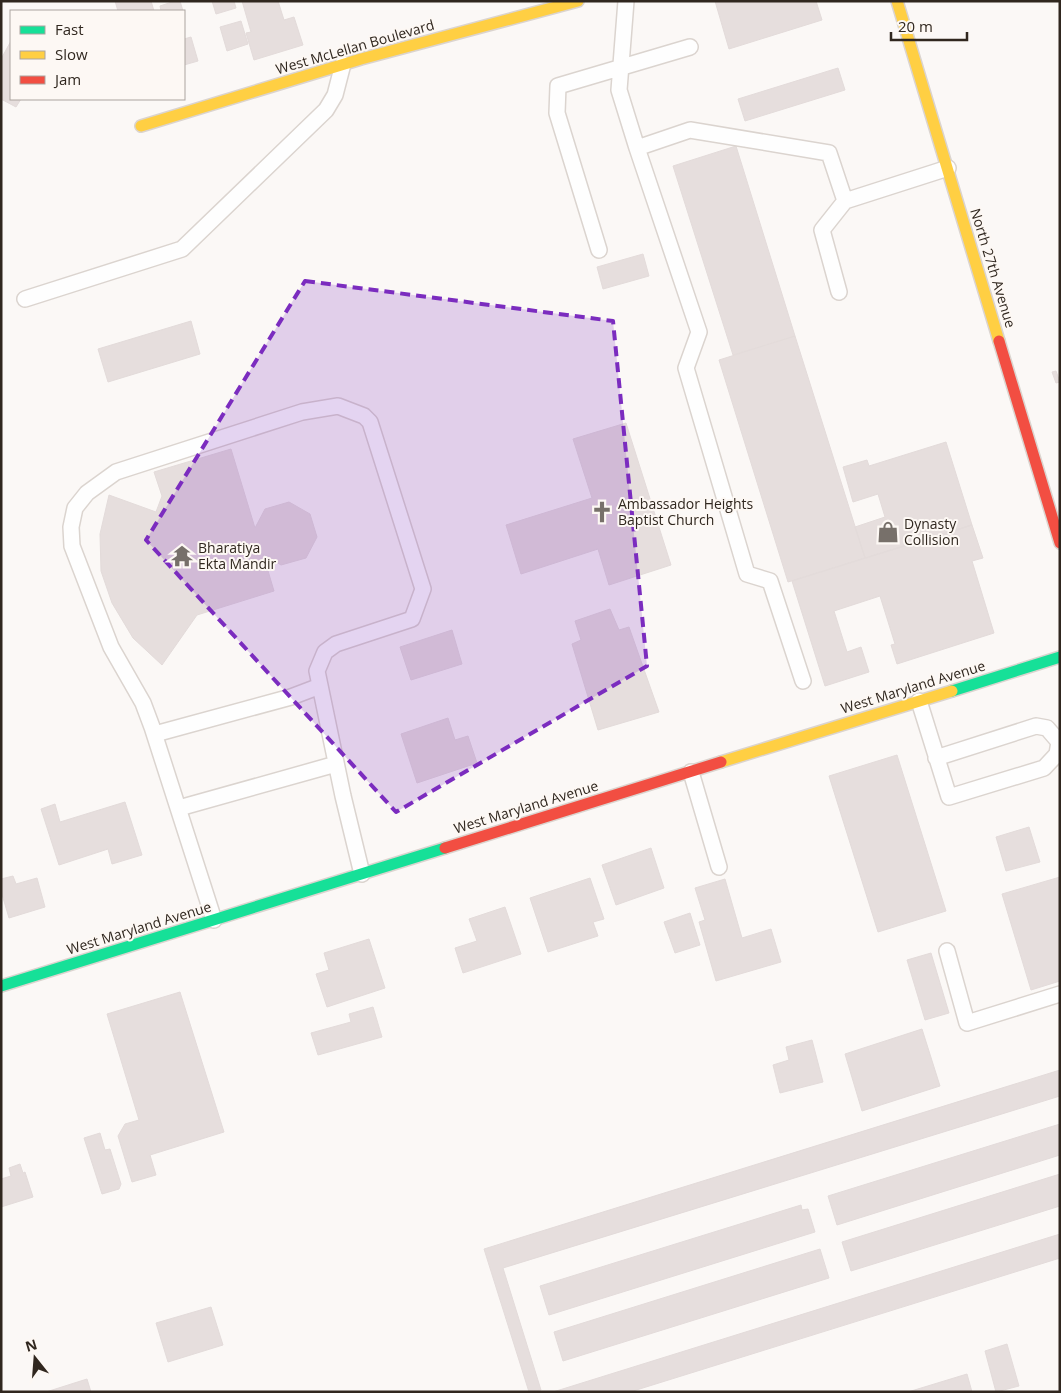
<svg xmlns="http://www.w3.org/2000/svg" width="1061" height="1393" font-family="'Open Sans',sans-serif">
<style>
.building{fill:#e6dedd;stroke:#e3dbda}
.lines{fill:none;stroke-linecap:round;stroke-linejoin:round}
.lane-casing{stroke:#dbd4cf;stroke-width:18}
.fast-casing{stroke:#dbd4cf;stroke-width:14}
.slow-casing{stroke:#dbd4cf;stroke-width:14}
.jam-casing{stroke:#dbd4cf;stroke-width:14}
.lane{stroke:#fefefe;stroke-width:15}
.fast{stroke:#16e098;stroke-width:11}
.slow{stroke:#ffcf43;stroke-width:11}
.jam{stroke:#f24e42;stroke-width:11}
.marked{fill:#7b2cbf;fill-opacity:0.2;stroke:#7b2cbf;stroke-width:4;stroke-dasharray:10 6;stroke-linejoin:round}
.labels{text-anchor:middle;stroke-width:4;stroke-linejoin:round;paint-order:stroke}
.street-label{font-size:14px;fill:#30271f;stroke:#fdf8f4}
.poi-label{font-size:14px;fill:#30271f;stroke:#fdf8f4;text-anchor:start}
</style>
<rect width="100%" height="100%" fill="#fbf8f6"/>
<path class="building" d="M 115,1 L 151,1 L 154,11 L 118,11 Z
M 175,1 L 180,1 L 183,11 L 161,11 L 160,6 Z
M 212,1 L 234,1 L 236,8 L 216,14 Z
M 242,1 L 278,1 L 284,20 L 294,17 L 303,45 L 254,60 L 246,33 L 251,32 Z
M 715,1 L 816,1 L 822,20 L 729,49 Z
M 241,21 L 248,44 L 227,51 L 220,27 Z
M 191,37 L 198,61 L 184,65 L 184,39 Z
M 11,41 L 11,99 L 21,99 L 16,107 L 1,99 L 1,59 Z
M 838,68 L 845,90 L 745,121 L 738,99 Z
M 736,146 L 795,336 L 733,355 L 673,166 Z
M 643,254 L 649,276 L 603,289 L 597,267 Z
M 191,321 L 200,354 L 108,382 L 98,349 Z
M 795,336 L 865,558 L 788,582 L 719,360 Z
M 1056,371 L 1060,382 L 1056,383 L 1052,372 Z
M 626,423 L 671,565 L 609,585 L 598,549 L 521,574 L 506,525 L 592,498 L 573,439 Z
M 946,442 L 972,525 L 865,558 L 855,527 L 885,517 L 878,494 L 853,502 L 843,467 L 867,460 L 869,466 Z
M 231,449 L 255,528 L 265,509 L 289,502 L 310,514 L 317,537 L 306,558 L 281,565 L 263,554 L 274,591 L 197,615 L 162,665 L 133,638 L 112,603 L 101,571 L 100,534 L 109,495 L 156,512 L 162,496 L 154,472 Z
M 972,525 L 983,558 L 972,561 L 994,633 L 897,664 L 891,645 L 895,644 L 880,596 L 834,611 L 847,652 L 861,647 L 869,672 L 825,686 L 792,581 Z
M 610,609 L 619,630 L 629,627 L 659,712 L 598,730 L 572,644 L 581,640 L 575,621 Z
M 452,630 L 462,664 L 411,680 L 400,647 Z
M 448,718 L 455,740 L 468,736 L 477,763 L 417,783 L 401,734 Z
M 897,755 L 946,911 L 878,932 L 829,776 Z
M 125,802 L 142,855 L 112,864 L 108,849 L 59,865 L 41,809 L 55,804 L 60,822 Z
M 1029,827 L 1040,862 L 1006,871 L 996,837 Z
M 651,848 L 664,888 L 616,905 L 602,865 Z
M 13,876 L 16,884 L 37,878 L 45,907 L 9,918 L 1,891 L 1,879 Z
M 1060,877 L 1060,981 L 1031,990 L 1002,894 Z
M 590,878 L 604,919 L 593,922 L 598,936 L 548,952 L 530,898 Z
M 725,879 L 742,938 L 771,929 L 781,962 L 716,981 L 699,922 L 705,920 L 695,888 Z
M 505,907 L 521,954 L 463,973 L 455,948 L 477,941 L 469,919 Z
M 690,913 L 700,945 L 675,953 L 664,922 Z
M 369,939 L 385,988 L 327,1007 L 316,974 L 329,970 L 324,953 Z
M 931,953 L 949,1013 L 925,1020 L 907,960 Z
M 180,992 L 224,1132 L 150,1155 L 156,1175 L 132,1182 L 118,1136 L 125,1124 L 139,1120 L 107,1014 Z
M 373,1007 L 382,1037 L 318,1055 L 311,1033 L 351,1022 L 349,1014 Z
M 922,1029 L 940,1086 L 862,1111 L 845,1054 Z
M 812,1040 L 823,1082 L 780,1093 L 773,1065 L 789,1060 L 786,1047 Z
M 1060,1070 L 1060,1096 L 503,1268 L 541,1390 L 529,1392 L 484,1249 Z
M 1060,1124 L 1060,1155 L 837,1225 L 828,1196 Z
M 100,1133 L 105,1150 L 110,1149 L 121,1184 L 119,1189 L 102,1194 L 84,1138 Z
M 20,1164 L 23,1173 L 25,1172 L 33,1197 L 1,1207 L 1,1179 L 11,1176 L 9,1168 Z
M 1060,1174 L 1060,1206 L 851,1271 L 842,1242 Z
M 801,1205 L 802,1210 L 808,1209 L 815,1232 L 549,1315 L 540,1286 Z
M 1060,1234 L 1060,1258 L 630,1392 L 553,1392 Z
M 820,1249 L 829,1278 L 563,1361 L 554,1332 Z
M 211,1307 L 223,1345 L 168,1362 L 156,1323 Z
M 1007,1344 L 1019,1386 L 996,1392 L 985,1351 Z
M 967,1374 L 972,1392 L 908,1392 Z
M 87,1379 L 91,1392 L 46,1392 Z"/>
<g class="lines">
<g class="lane-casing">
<path id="lane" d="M 626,1 L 619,90 L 637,148 L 690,130 L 829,153 L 845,201 L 948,168
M 637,148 L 699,332 L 686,368 L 747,574 L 770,581 L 803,681
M 599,250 L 557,113 L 558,86 L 690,47
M 839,292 L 822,230 L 845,201
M 25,299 L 182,249 L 326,110 L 335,95 L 343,64
M 919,701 L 949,797 L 1044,768 L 1057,754 L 1059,742 L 1047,728 L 1036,726 L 936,758
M 155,734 L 291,697 L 320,686
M 691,772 L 719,867
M 179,808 L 336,764
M 214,920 L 152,727 L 143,703 L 111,647 L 72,546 L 71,527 L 75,508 L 87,493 L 116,472 L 302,412 L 338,406 L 364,416 L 370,422 L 423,589 L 412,619 L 336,644 L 325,652 L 317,671 L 343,796 L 362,874
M 947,951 L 967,1023 L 1060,994"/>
</g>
<g class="fast-casing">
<path id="fast" d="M 952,691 L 1060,657
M 1,986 L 445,848"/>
</g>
<g class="slow-casing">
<path id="slow" d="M 897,1 L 999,341
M 141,126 L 361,59 L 578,1
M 721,762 L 952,691"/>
</g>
<g class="jam-casing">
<path id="jam" d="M 999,341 L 1060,543
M 445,848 L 721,762"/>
</g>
<use href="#lane" class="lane"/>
<use href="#fast" class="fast"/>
<use href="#slow" class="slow"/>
<use href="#jam" class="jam"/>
</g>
<path class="marked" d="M 305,281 L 613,321 L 647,666 L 396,812 L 146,540 Z"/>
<defs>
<g id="church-bare" transform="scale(1.725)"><path d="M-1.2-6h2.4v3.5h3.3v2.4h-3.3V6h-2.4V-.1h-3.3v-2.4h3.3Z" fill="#77706a" stroke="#fdf8f4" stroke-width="2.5" paint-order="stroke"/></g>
<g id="shop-bare" transform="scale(1.725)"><path d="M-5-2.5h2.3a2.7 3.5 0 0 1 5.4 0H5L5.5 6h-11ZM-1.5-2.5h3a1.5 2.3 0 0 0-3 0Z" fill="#77706a" stroke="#fdf8f4" stroke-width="2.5" paint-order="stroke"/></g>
<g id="temple-bare" transform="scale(1.725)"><path d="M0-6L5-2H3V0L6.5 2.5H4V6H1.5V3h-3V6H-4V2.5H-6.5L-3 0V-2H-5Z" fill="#77706a" stroke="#fdf8f4" stroke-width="2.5" paint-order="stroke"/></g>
</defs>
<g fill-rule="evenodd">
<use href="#church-bare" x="602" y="512"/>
<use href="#shop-bare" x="888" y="532"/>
<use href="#temple-bare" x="182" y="556"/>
</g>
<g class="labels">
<g class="street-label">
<text transform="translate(355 47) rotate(-16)" y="5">West McLellan Boulevard</text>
<text transform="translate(993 268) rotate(73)" y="5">North 27th Avenue</text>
<text transform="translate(913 687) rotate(-17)" y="5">West Maryland Avenue</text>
<text transform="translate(526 807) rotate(-17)" y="5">West Maryland Avenue</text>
<text transform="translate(139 928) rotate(-17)" y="5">West Maryland Avenue</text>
</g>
<g class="poi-label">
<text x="618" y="509">Ambassador Heights<tspan x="618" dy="16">Baptist Church</tspan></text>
<text x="904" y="529">Dynasty<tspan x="904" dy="16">Collision</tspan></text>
<text x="198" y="553">Bharatiya<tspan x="198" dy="16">Ekta Mandir</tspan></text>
</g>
</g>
<rect width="1061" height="1393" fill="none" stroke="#30271f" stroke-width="5"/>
<rect x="10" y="10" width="175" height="90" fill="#fdf8f4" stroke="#aba49f"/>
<rect x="20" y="26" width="25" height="8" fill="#16e098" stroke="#aba49f"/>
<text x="55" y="35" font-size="15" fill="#30271f">Fast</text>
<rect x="20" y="51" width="25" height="8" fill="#ffcf43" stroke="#aba49f"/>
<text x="55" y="60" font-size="15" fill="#30271f">Slow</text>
<rect x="20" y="76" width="25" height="8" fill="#f24e42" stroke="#aba49f"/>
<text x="55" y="85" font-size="15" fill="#30271f">Jam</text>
<g transform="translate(35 1358) rotate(343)" stroke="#fdf8f4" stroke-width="4" paint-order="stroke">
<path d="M0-4L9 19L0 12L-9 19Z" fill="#30271f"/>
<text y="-8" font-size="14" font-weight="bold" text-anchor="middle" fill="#30271f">N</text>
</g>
<path d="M891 32v8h76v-8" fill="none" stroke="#30271f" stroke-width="2.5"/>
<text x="898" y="32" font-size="15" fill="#30271f" stroke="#fdf8f4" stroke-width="4" paint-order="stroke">20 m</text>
</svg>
